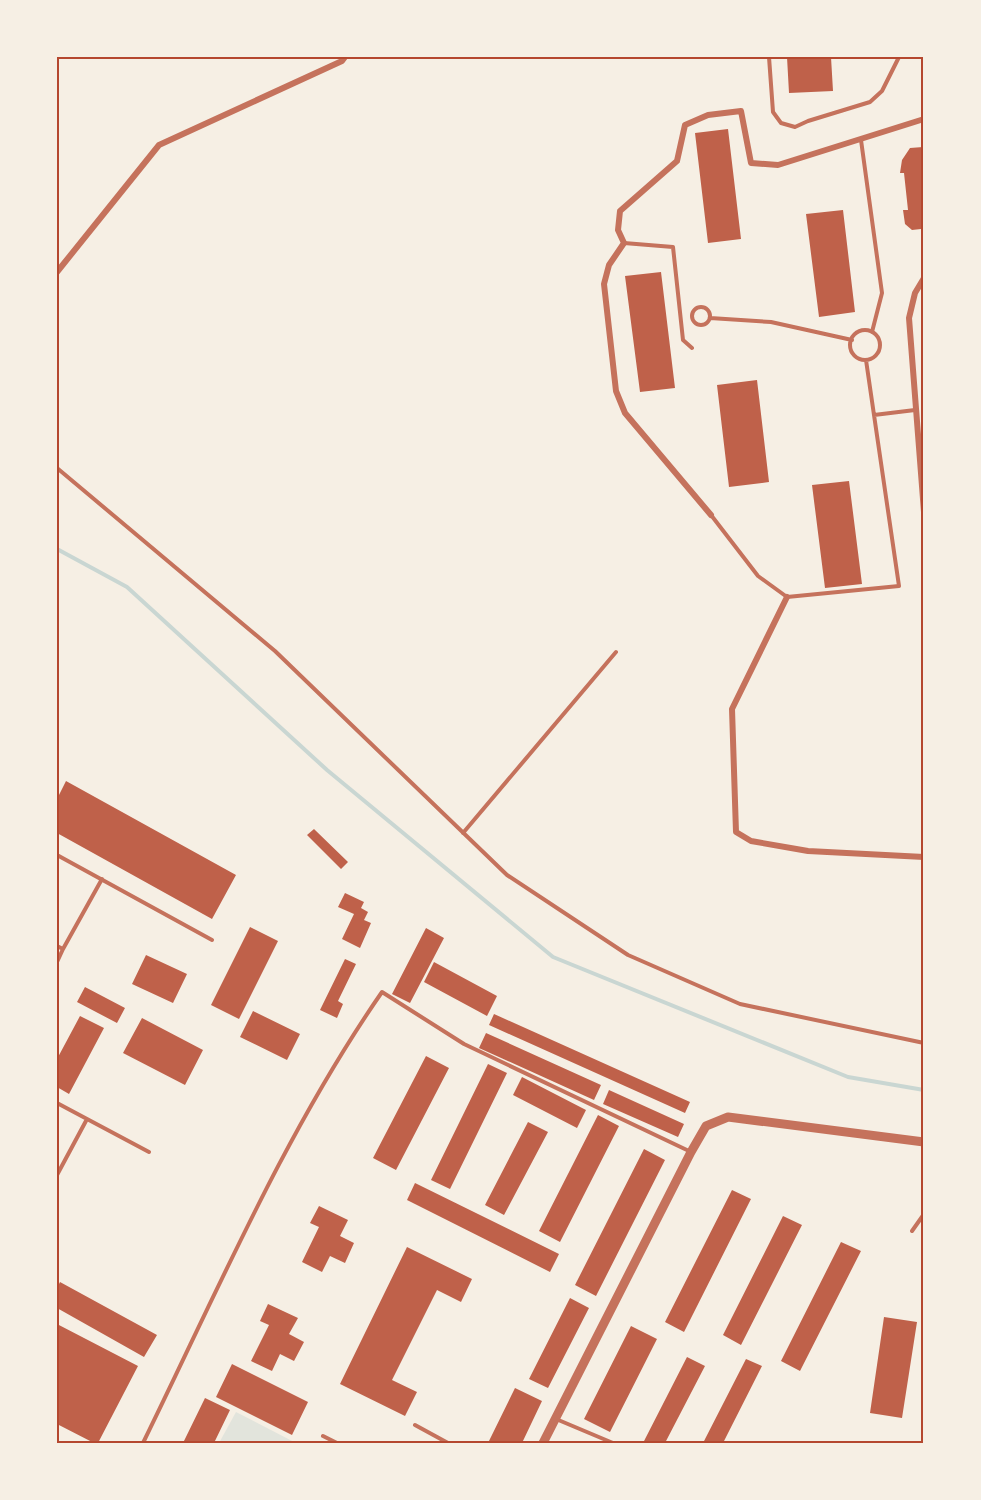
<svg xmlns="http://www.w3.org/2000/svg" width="981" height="1500" font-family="Helvetica,sans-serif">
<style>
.green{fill:#e2e4dc}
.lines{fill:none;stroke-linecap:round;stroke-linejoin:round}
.stream{stroke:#c9d6d2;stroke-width:4}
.building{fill:#bf614a}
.service{stroke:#c5725c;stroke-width:4}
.minor{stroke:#c5725c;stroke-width:6}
.tertiary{stroke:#c5725c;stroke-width:9}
.neatline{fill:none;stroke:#b5482f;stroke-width:2}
</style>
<rect width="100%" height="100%" fill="#f6efe4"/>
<path class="green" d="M 236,1412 L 296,1443 L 219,1443 Z"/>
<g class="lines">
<path class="stream" d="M 57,549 L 127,587 L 327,770 L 553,957 L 848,1077 L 924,1090"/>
</g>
<path class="building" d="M 787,57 L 831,57 L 833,91 L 789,93 Z
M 728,129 L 741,239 L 708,243 L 695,133 Z
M 923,147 L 924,224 L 921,229 L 912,230 L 905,224 L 903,210 L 908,210 L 904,173 L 900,173 L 902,160 L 910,148 Z
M 843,210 L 855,312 L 819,317 L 806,214 Z
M 661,272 L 675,388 L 640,392 L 625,276 Z
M 757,380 L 769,482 L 729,487 L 717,385 Z
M 849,481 L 862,584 L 825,588 L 812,485 Z
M 66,781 L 236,875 L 212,919 L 57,833 L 57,799 Z
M 314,829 L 348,862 L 341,869 L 307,835 Z
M 345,893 L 364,902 L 361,908 L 368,912 L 364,920 L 371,923 L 360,948 L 342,939 L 354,914 L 338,907 Z
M 250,927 L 278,941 L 239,1019 L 211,1005 Z
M 426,928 L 444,938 L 410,1003 L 392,994 Z
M 146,955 L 187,974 L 173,1003 L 132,984 Z
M 345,959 L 356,964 L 338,1001 L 343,1004 L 337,1018 L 320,1010 Z
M 434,962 L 497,996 L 487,1016 L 424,982 Z
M 85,987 L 125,1008 L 117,1023 L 77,1002 Z
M 253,1011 L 300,1034 L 287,1060 L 240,1037 Z
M 494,1014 L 690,1102 L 685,1113 L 489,1025 Z
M 80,1016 L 104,1028 L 69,1094 L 57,1087 L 57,1059 Z
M 142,1018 L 203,1050 L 185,1085 L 123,1053 Z
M 486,1033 L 601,1085 L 594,1100 L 479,1048 Z
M 426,1056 L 449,1068 L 396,1170 L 373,1158 Z
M 488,1064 L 507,1073 L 450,1189 L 431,1180 Z
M 522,1077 L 586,1110 L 577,1128 L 513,1095 Z
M 609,1090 L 684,1124 L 678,1137 L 603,1104 Z
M 598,1115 L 619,1126 L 560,1242 L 539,1231 Z
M 528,1122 L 548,1132 L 504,1215 L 485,1205 Z
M 644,1149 L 665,1160 L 596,1296 L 575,1285 Z
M 415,1183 L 559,1254 L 550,1272 L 407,1200 Z
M 732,1190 L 751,1199 L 684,1332 L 665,1322 Z
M 319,1206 L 348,1220 L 340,1236 L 354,1243 L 345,1263 L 330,1256 L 322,1272 L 302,1262 L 319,1227 L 310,1223 Z
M 783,1216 L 802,1225 L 741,1345 L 723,1335 Z
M 841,1242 L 861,1251 L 800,1371 L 781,1361 Z
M 407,1247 L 472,1279 L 461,1302 L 437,1290 L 392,1380 L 417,1392 L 405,1416 L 340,1384 Z
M 60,1282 L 157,1335 L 144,1357 L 57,1308 L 57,1288 Z
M 570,1298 L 589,1308 L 548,1388 L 529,1379 Z
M 268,1304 L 298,1318 L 289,1334 L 304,1342 L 294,1361 L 280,1354 L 272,1371 L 251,1361 L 269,1325 L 260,1321 Z
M 884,1317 L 917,1322 L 902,1418 L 870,1413 Z
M 57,1324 L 138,1366 L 98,1443 L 94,1443 L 57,1424 Z
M 631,1326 L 657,1339 L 610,1432 L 584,1419 Z
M 687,1357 L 705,1366 L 665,1443 L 643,1443 Z
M 746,1359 L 762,1366 L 723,1443 L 703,1443 Z
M 232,1364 L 308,1402 L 292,1435 L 216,1397 Z
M 515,1388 L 542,1401 L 522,1443 L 488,1443 Z
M 205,1398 L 230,1410 L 214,1443 L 183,1443 Z"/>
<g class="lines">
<path class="service" d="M 769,57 L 773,112 L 781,123 L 795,127 L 808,121 L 870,102 L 882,91 L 899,57
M 861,140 L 882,293 L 872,332
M 624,243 L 673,247 L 683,340 L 692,348
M692 316a9 9 0 1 1 18 0a9 9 0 1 1-18 0Z
M 710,318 L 771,322 L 852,340
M850 345a15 15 0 1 1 30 0a15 15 0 1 1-30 0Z
M 866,360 L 874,415
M 57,468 L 275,651 L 507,875 L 628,955 L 740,1004 L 924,1043
M 711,515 L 758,576 L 787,597 L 899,586 L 874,415 L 915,410
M 463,833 L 616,652
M 57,855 L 212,940
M 57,946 L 63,949 L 57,962
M 63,949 L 102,879
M 57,1103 L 149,1152
M 57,1175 L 87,1119
M 912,1231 L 924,1214
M 556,1419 L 613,1443
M 415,1425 L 448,1443
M 323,1436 L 337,1443
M 143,1443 C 218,1290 285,1132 382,992 L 464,1044 L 689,1151"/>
<path class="minor" d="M 57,272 L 159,145 L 342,61 L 345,57
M 924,278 L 915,293 L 909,318 L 924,512
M 711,515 L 625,413 L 616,391 L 604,284 L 609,265 L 624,243 L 618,230 L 620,211 L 677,161 L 685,125 L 708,115 L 741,111 L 751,163 L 778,165 L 924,119
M 787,597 L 732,709 L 736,832 L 751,841 L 808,851 L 924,857"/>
<path class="tertiary" d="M 543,1443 L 691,1152 L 706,1126 L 728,1117 L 924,1142"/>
</g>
<rect width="981" height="1500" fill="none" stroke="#f6efe4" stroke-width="117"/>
<rect x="58" y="58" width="864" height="1384" class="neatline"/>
</svg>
